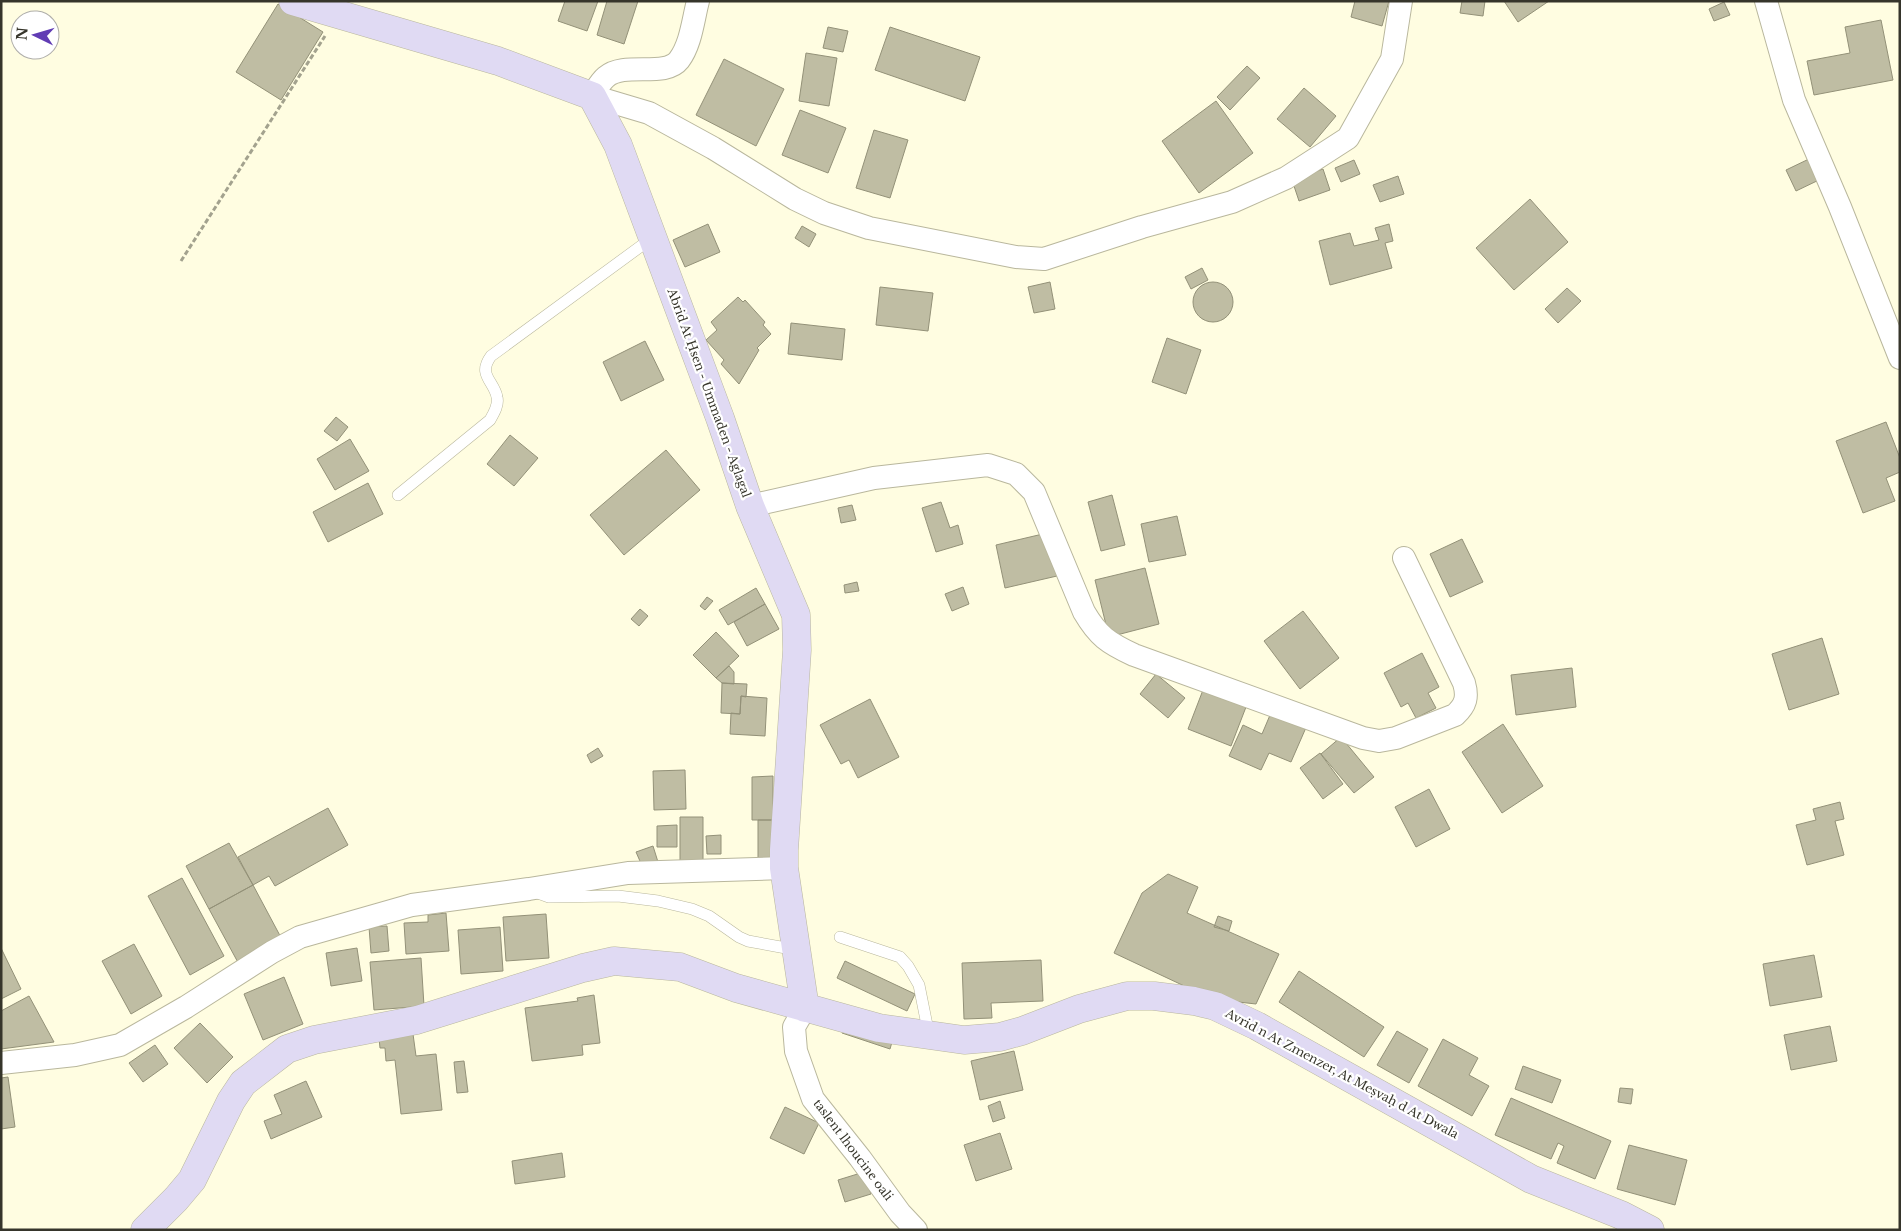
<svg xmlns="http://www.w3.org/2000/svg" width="1901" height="1231" font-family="'Libre Baskerville',serif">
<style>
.building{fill:#bfbda3;stroke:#939178}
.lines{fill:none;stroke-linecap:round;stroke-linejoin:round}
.lane-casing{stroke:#b9b79d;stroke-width:12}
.street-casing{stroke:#b9b79d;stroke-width:24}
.secondary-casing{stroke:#b9b79d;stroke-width:29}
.path{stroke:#a3a28e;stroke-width:3;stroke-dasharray:5 2.5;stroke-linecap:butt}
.lane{stroke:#fff;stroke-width:11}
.street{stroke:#fff;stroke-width:22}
.secondary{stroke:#e0daf3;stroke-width:28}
.labels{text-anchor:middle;stroke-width:4.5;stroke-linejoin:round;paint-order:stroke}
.street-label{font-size:12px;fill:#36352b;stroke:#fff}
</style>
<rect width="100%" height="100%" fill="#fffde1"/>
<path class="building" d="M 565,1 L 598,1 L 587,31 L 558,21 Z
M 607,1 L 638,1 L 624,44 L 597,35 Z
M 1355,1 L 1389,1 L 1382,26 L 1351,17 Z
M 1462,1 L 1485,1 L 1483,16 L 1460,13 Z
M 1504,1 L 1549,1 L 1518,22 Z
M 1724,2 L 1730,15 L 1714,21 L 1709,9 Z
M 278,4 L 323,32 L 281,100 L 236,72 Z
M 1881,20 L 1893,80 L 1814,95 L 1807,61 L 1850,53 L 1845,27 Z
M 828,27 L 848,31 L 843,52 L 823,48 Z
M 890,27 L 980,57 L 965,101 L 875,70 Z
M 806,53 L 837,58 L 829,106 L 799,101 Z
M 724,59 L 784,89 L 756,146 L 696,115 Z
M 1247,66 L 1260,78 L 1230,110 L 1217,97 Z
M 1304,88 L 1336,116 L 1310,147 L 1277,119 Z
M 1216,101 L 1253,153 L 1199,193 L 1162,141 Z
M 800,110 L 846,128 L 828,173 L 782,155 Z
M 874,130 L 908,140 L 890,198 L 856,188 Z
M 1811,158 L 1821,179 L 1796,191 L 1786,170 Z
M 1354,160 L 1360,174 L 1341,182 L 1335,168 Z
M 1323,169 L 1330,190 L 1299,201 L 1292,180 Z
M 1398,176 L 1404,194 L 1380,202 L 1373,185 Z
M 1530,199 L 1568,242 L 1514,290 L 1476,248 Z
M 708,224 L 720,252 L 685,267 L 673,240 Z
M 1389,224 L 1393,241 L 1385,243 L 1392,268 L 1330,285 L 1319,241 L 1350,233 L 1354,246 L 1379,240 L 1375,228 Z
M 802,226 L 816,234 L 809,247 L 795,238 Z
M 1202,268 L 1208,280 L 1191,289 L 1185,277 Z
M 1050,282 L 1055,309 L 1034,313 L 1028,287 Z
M1193 302a20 20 0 1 1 40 0a20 20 0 1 1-40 0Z
M 880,287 L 933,293 L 928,331 L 876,325 Z
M 1567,288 L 1581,301 L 1558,323 L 1545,309 Z
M 738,297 L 743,302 L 745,300 L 765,322 L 763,325 L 771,334 L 757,348 L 759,350 L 739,384 L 721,364 L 724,360 L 706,340 L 717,330 L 711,322 Z
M 791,323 L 845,329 L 842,360 L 788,354 Z
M 1167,338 L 1201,350 L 1186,394 L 1152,382 Z
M 645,341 L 664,380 L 621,401 L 603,362 Z
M 336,417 L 348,427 L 337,441 L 324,431 Z
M 1886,422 L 1900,458 L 1900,472 L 1886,478 L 1895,501 L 1863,513 L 1836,441 Z
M 510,435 L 538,458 L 514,486 L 487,464 Z
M 350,439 L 369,471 L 335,490 L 317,459 Z
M 666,450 L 700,490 L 624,555 L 590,515 Z
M 368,483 L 383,514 L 328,542 L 313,512 Z
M 1112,495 L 1125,545 L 1101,551 L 1088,502 Z
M 941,502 L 950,528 L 958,525 L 963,544 L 936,552 L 922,508 Z
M 852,505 L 856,520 L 841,523 L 838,508 Z
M 1177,516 L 1186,555 L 1149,562 L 1141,524 Z
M 1047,533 L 1057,576 L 1005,588 L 996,545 Z
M 1462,539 L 1483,582 L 1450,597 L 1430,554 Z
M 1145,568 L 1159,624 L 1109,637 L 1095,580 Z
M 857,582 L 859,591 L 845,593 L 844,585 Z
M 963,587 L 969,604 L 952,611 L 945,594 Z
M 756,588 L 765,604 L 728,625 L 719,610 Z
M 707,597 L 713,601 L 705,610 L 700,606 Z
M 765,604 L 779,629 L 747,646 L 734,622 Z
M 640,609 L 648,616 L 639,626 L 631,619 Z
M 1303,611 L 1339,658 L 1300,689 L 1264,641 Z
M 716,632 L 739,656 L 716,678 L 693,655 Z
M 1822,638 L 1839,694 L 1789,710 L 1772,654 Z
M 1422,653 L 1439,687 L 1428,693 L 1436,708 L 1416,718 L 1408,703 L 1401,707 L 1384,673 Z
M 729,666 L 734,672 L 734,684 L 722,683 L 716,678 Z
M 1572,668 L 1576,707 L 1516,715 L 1511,675 Z
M 1156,674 L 1185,698 L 1168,718 L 1140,694 Z
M 722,683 L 747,684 L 746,697 L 741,696 L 740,714 L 721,713 Z
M 1203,690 L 1246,707 L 1231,746 L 1188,729 Z
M 741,696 L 767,698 L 765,736 L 730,734 L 731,713 L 740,714 Z
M 870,699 L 899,757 L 858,778 L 849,760 L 841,764 L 820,725 Z
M 1273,708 L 1308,723 L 1291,762 L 1269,753 L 1261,770 L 1229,756 L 1243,725 L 1262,734 Z
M 1503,724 L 1543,786 L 1502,813 L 1462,752 Z
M 1341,737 L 1374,777 L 1354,793 L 1321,754 Z
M 598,748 L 603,756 L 591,763 L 587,755 Z
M 1320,753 L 1343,784 L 1323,799 L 1300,768 Z
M 685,770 L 686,809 L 654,810 L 653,771 Z
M 773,776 L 773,820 L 752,820 L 752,777 Z
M 1429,789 L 1450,829 L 1416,847 L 1395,807 Z
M 1840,802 L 1844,819 L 1835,821 L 1844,855 L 1807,865 L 1796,825 L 1816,820 L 1813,809 Z
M 328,808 L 348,845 L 275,886 L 269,876 L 253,885 L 238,857 Z
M 680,817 L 703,817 L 703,862 L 680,862 Z
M 758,820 L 773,820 L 774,860 L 758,860 Z
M 677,825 L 677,847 L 657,847 L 657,826 Z
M 721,835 L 721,854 L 707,854 L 706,836 Z
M 229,843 L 253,885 L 209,909 L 186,866 Z
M 653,846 L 658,862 L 643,868 L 636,852 Z
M 1168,874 L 1198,887 L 1187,913 L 1279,954 L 1256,1004 L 1212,999 L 1114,953 L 1142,893 Z
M 182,878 L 224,956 L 190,975 L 148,896 Z
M 253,885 L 285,945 L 241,968 L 209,909 Z
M 446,913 L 449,951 L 406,954 L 404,923 L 428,922 L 428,915 Z
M 546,914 L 549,958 L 506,961 L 503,917 Z
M 1218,916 L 1232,921 L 1229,931 L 1214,927 Z
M 387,926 L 389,951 L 371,953 L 369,927 Z
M 500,927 L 503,971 L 461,974 L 458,930 Z
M 134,944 L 162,996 L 131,1014 L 102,961 Z
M 1,948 L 21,989 L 1,999 Z
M 357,948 L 362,981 L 331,986 L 326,953 Z
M 1814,955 L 1822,997 L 1770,1006 L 1763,964 Z
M 421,958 L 424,1006 L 374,1010 L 370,962 Z
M 1041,960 L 1043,1001 L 991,1003 L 992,1018 L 964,1019 L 962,963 Z
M 845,961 L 915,994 L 907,1011 L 837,978 Z
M 1299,971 L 1384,1027 L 1364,1057 L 1279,1002 Z
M 284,977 L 303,1024 L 263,1040 L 244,994 Z
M 594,995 L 600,1043 L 582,1045 L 583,1055 L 532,1061 L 525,1008 L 578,1001 L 577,998 Z
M 29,996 L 54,1042 L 1,1049 L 1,1011 Z
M 200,1023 L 233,1057 L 207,1083 L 174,1048 Z
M 845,1025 L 892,1042 L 890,1049 L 842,1033 Z
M 1830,1026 L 1837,1061 L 1791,1070 L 1784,1035 Z
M 1397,1031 L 1428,1049 L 1409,1083 L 1377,1065 Z
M 413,1034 L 416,1056 L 436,1054 L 442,1110 L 401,1114 L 395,1060 L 386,1061 L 385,1048 L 380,1048 L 379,1038 Z
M 1443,1039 L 1478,1058 L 1469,1075 L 1489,1086 L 1472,1116 L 1418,1086 Z
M 155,1045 L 168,1064 L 143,1082 L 129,1063 Z
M 1014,1051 L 1023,1090 L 980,1100 L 971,1061 Z
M 464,1061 L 468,1092 L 457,1093 L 454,1062 Z
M 1523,1066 L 1561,1080 L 1552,1103 L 1515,1089 Z
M 8,1077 L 15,1127 L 1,1129 L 1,1078 Z
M 306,1081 L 322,1117 L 271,1139 L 264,1121 L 282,1114 L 274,1095 Z
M 1620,1088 L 1633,1089 L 1631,1104 L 1618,1102 Z
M 1511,1098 L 1611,1141 L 1595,1179 L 1557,1163 L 1564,1146 L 1558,1143 L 1551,1159 L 1495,1135 Z
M 1000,1101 L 1005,1118 L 993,1122 L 988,1106 Z
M 785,1107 L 819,1123 L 804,1154 L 770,1138 Z
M 1000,1133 L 1012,1169 L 976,1181 L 964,1145 Z
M 1629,1145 L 1687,1160 L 1675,1205 L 1617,1189 Z
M 562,1153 L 565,1177 L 515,1184 L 512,1161 Z
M 864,1172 L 871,1194 L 845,1202 L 838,1180 Z"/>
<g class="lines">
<g class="lane-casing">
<path id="lane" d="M 398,495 L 490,420 C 494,413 499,405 497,397 C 494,381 477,375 491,356 L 652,238
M 538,893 L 549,897 L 618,896 L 658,901 L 692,909 L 709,916 L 739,937 L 748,941 L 786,948 L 795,946
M 840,937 L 900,957 L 908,966 L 919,985 L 929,1035"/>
</g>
<g class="street-casing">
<path id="street" d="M 698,1 C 693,20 691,44 679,60 C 665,78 625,61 606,77 C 600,82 596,90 592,96 L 649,113 L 713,148 L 795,199 L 824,213 L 869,228 L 1016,257 L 1044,259 L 1142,227 L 1232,202 L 1286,178 L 1348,138 L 1392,59 L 1401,1
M 1766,1 L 1794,100 L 1840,207 L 1900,358
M 750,506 L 874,478 L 988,465 L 1016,474 L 1034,492 L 1084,612 C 1098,636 1108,643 1134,655 L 1363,738 L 1379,741 L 1396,738 L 1455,715 C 1466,705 1468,697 1464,683 L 1404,558
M 805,1008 L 794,1027 L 796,1051 L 813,1099 L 860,1158 L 900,1213 L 916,1230
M 1,1063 L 75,1055 L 120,1045 L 186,1007 L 272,952 L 300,937 L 412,905 L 529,889 L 628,873 L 784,868"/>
</g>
<g class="secondary-casing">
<path id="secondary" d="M 293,1 L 498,61 L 592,96 L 618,145 L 720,418 L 750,506 L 796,615 L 797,650 L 784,850 L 784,868 L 805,1008
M 145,1230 L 176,1199 L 192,1180 L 231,1101 L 243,1083 L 287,1049 L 314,1040 L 417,1020 L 583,968 L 614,961 L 680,967 L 736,988 L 879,1028 L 964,1040 L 1000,1037 L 1022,1031 L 1079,1009 L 1127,996 L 1154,996 L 1194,1001 L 1215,1006 L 1257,1026 L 1531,1179 L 1621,1215 L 1650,1230"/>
</g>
<path class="path" d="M 181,261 L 325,36"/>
<use href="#lane" class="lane"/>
<use href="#street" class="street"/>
<use href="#secondary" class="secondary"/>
</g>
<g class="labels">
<g class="street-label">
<text transform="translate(709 393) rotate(70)" y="4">Abrid At Ḥsen - Ummaden - Aglagal</text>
<text transform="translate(1342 1074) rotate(28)" y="4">Avrid n At Zmenzer, At Meṣvaḥ d At Dwala</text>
<text transform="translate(853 1150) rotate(53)" y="4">taslent lhoucine oali</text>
</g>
</g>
<rect width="1901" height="1231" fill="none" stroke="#36352b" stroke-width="5"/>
<g transform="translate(35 35) rotate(275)"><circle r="24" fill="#ffffff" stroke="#afaeaa"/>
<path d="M0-4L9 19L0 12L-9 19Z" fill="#613cb4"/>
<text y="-8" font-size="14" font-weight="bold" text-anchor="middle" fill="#36352b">N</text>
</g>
</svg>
